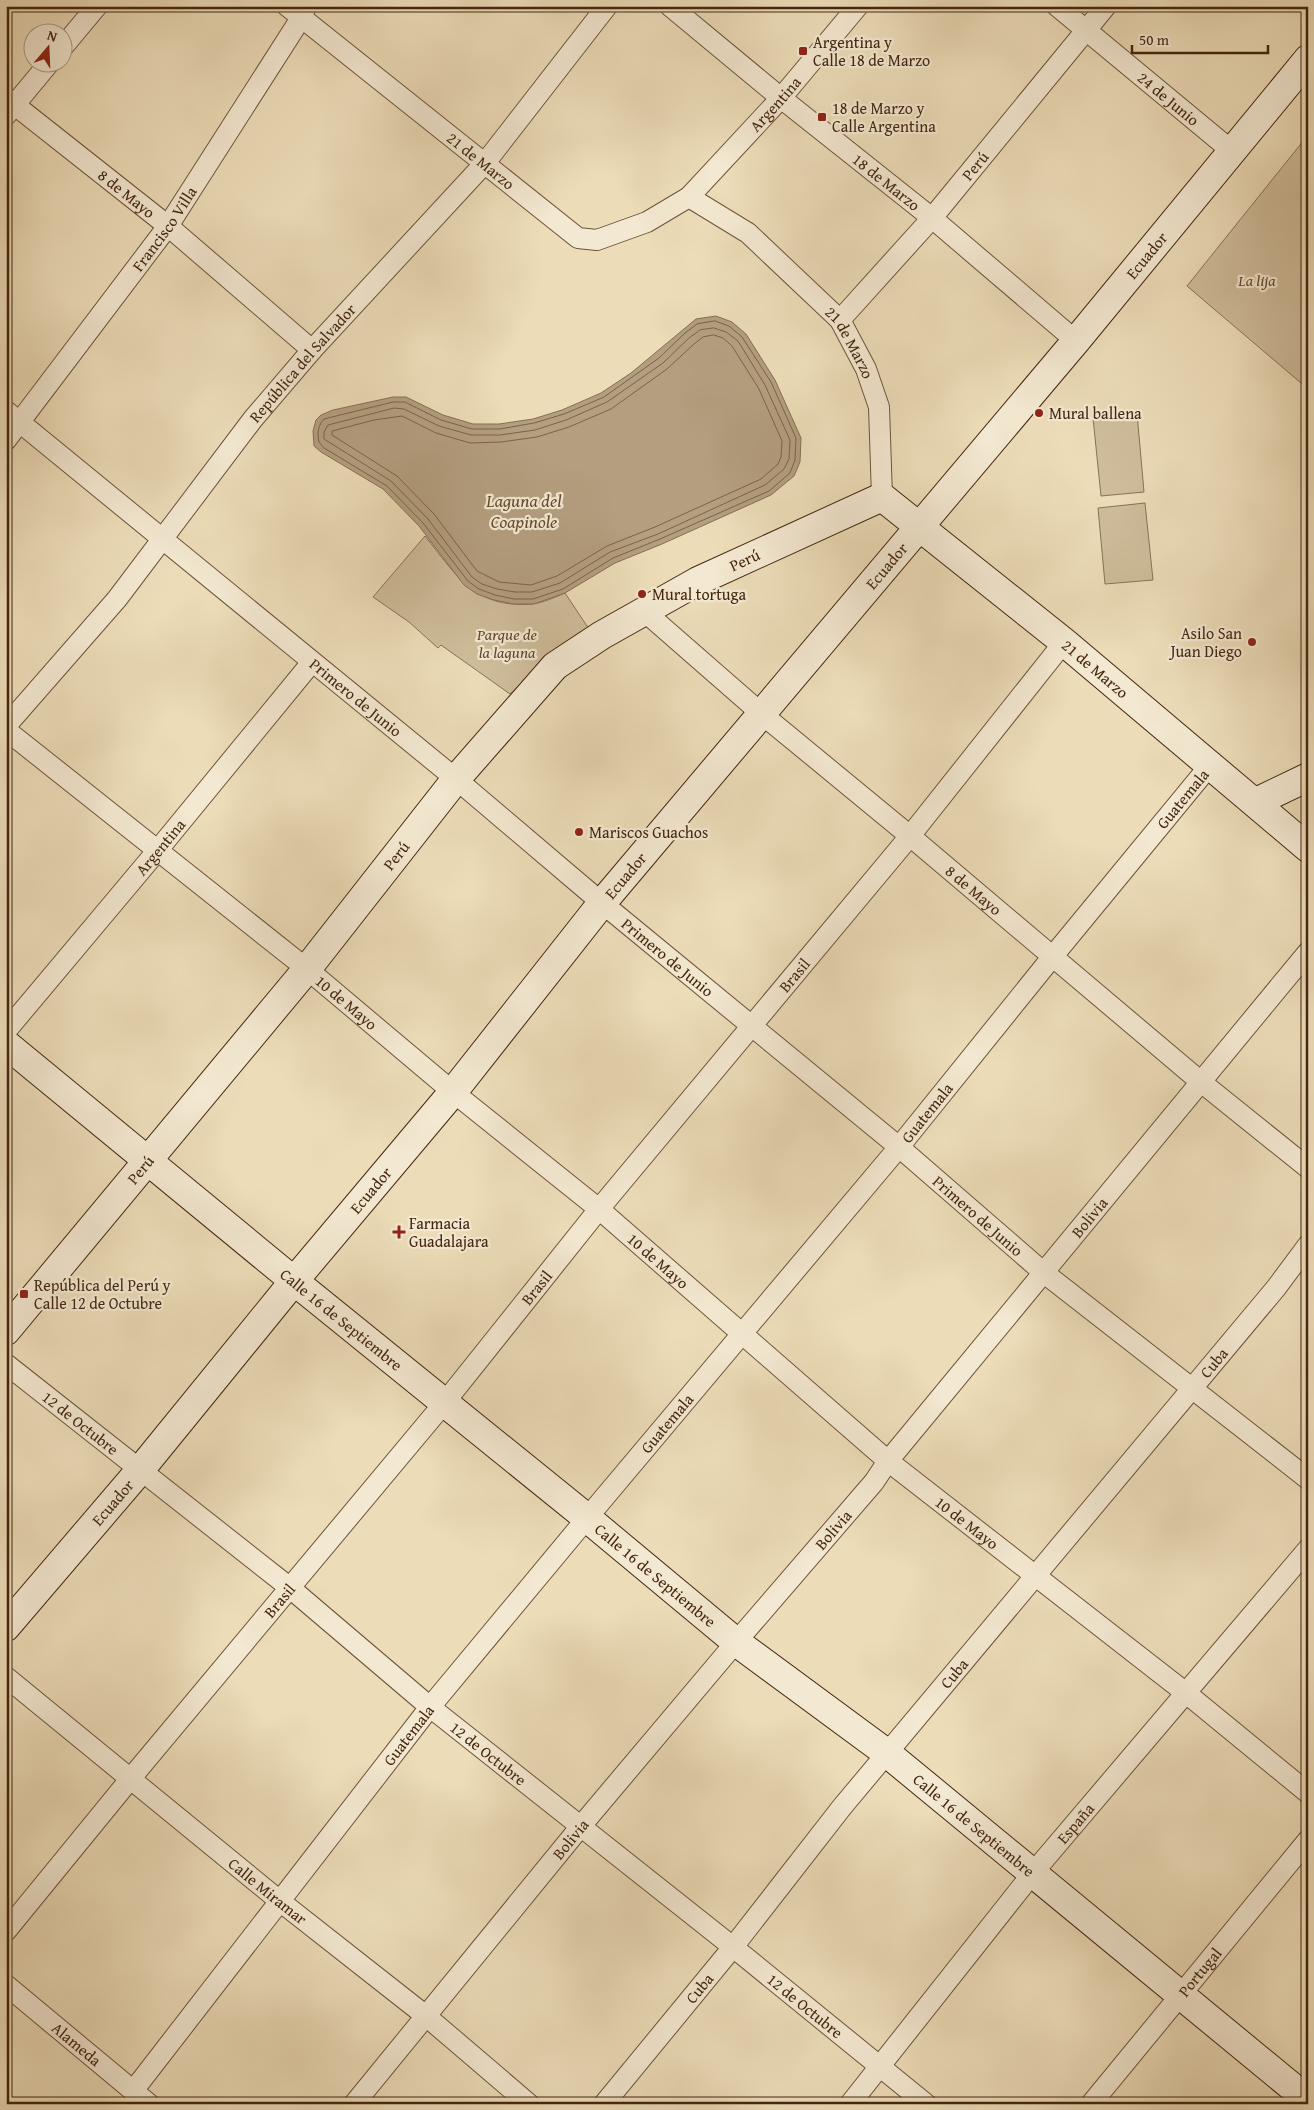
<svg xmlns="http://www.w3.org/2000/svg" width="1314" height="2110" font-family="'Gentium Book Plus',serif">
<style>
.green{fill:#cfbd9b;stroke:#8a7256}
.water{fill:#b39e7f;stroke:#876e53}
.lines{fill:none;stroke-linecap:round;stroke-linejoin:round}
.shore{stroke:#7c6248;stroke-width:1}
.street-casing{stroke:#6e543a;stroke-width:22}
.secondary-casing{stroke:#442610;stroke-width:30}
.street{stroke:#f3e8d1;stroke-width:20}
.secondary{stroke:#f3e8d1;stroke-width:28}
.poi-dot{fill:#8f2418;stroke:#f3e8d1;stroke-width:2}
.labels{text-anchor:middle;stroke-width:4.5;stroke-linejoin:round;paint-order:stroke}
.poi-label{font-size:16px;fill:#442610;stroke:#f3e8d1;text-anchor:start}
.street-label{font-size:16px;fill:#442610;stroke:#f3e8d1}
.park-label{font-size:16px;font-style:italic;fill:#60442c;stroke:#f3e8d1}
.water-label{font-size:18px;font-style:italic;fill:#654a31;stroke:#f3e8d1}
</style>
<rect width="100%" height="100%" fill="#ecdcb8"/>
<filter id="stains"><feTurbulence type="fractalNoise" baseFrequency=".004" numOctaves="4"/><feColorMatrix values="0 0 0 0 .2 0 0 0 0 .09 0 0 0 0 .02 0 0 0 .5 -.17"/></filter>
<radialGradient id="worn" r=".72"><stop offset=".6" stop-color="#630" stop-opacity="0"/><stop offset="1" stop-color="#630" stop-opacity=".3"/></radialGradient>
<path class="green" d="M 1308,135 L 1308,389 L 1187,286 Z
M 1137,413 L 1144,492 L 1101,496 L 1093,418 Z
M 1145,503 L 1153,580 L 1105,584 L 1098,508 Z
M 425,536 C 456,575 475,609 532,604 C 543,603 555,597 565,593 L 591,632 L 552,656 L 510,694 L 441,645 L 438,648 L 409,622 L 373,597 Z"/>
<path class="water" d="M 716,316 L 732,322 L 746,334 L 775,380 L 801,438 L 800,462 L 794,476 L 771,495 L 662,544 L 615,563 L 565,593 L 534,604 L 514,604 L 494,600 L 477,594 L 464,585 L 419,526 L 383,489 L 321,452 L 314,446 L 313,431 L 316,420 L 321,415 L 333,410 L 393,397 L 406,397 L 443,415 L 473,424 L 499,424 L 533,419 L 562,410 L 601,393 L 631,373 L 696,319 Z"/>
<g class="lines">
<path class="shore" d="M 715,321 L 729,326 L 742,337 L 771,382 L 796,438 L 795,460 L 790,473 L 769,491 L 660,539 L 613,558 L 563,589 L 533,599 L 514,599 L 495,595 L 479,589 L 468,581 L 423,523 L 387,486 L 324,448 L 319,442 C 317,434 318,425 324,419 L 393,402 L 405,402 L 441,420 L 472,429 L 500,429 L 534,423 L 564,414 L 604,397 L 659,358 L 685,333 L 697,324 Z
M 714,328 L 726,332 L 738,341 L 765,385 L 790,440 L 789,459 L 784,469 L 765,485 L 658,534 L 610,552 L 560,583 L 532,592 L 515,592 L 497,589 L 482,584 L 472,577 L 428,519 L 391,481 L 324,439 L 324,432 L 328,425 L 394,408 L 404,409 L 439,426 L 471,435 L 500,435 L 535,430 L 566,420 L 607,402 L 663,363 L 689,338 L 700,330 Z
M 714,335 L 723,338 L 732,346 L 759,389 L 782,441 L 781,457 L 778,464 L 761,479 L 655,527 L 607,546 L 557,576 L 531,585 L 499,582 L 477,571 L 434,514 L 397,476 L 332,435 L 332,431 L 374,420 L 402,416 L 436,433 L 470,443 L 501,442 L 537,437 L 569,427 L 611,409 L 667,369 L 694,344 L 703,337 Z"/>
<g class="street-casing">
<g id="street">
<path id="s1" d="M 287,6 L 578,238 L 597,240 L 647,222 L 689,197 L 781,98 L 858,6"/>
<path id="s2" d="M 670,6 L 781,98 L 932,218 L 1076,341"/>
<path id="s3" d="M 1057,6 L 1233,152"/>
<path d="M 62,48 L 97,6"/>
<path id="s4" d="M 6,98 L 168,226 L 312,350"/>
<path d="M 6,115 L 50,62"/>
<path id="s5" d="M 689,197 L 748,233 L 840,320 L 866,369 L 879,407 L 882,497"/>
<path id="s6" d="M 840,320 L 932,218 L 1106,6"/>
<path id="s7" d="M 6,411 L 456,779 L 602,903 L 899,1147 L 1043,1272 L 1308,1479"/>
<path id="s8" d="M 6,440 L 168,226 L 301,18 L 306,6"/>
<path id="s9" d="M 644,611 L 763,715 L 910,836 L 1201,1082 L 1308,1168"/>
<path id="s10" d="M 6,726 L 117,599 L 253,419 L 312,350 L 485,163 L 607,6"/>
<path id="s11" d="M 6,730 L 307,969 L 453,1092 L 599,1209 L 888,1461 L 1186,1693 L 1308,1793"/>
<path id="s12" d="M 6,1031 L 157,851 L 312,662"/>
<path id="s13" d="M 6,1364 L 289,1587 L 430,1707 L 733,1947 L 926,2104"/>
<path id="s14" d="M 6,1677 L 281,1902 L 426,2016 L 529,2104"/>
<path id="s15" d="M 6,1931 L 131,1778 L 445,1402 L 599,1209 L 910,836 L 1064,642"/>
<path id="s16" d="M 6,1985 L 149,2104"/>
<path id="s17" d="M 133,2091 L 430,1707 L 587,1518 L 899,1147 L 1053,956 L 1211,764"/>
<path id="s18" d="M 354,2104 L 581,1826 L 736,1642 L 874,1482 L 888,1461 L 1308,952"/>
<path id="s19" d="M 604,2104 L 733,1947 L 842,1807 L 1276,1288 L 1308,1245"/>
<path id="s20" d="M 850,2104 L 1032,1874 L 1308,1549"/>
<path id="s21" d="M 1091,2104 L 1308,1840"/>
</g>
</g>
<g class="secondary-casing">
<g id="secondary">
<path d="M 1256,802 L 1308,777"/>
<path id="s22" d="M 6,1044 L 294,1281 L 587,1518 L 736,1642 L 888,1754 L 1308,2100"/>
<path id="s23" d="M 6,1331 L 307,969 L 456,779 L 555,666 L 602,635 L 698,581 L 882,497 L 1064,642 L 1308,848"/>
<path id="s24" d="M 6,1627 L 141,1469 L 294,1281 L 453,1092 L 602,903 L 1076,341 L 1308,59"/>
</g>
</g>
<use href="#street" class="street"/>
<use href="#secondary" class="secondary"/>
</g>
<g class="poi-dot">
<rect x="798" y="46" width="10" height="10" rx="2.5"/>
<rect x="817" y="112" width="10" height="10" rx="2.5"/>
<circle cx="1039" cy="413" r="5"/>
<circle cx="642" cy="594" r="5"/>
<circle cx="1252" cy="642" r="5"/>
<circle cx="579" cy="832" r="5"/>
<path d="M396.5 1224.5h5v5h5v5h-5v5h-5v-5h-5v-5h5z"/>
<rect x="19" y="1289" width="10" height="10" rx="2.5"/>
</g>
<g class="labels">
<g class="poi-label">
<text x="813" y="48">Argentina y<tspan x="813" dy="18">Calle 18 de Marzo</tspan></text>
<text x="832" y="114">18 de Marzo y<tspan x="832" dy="18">Calle Argentina</tspan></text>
<text x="1049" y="419">Mural ballena</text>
<text x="652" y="600">Mural tortuga</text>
<text x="1242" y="639" text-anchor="end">Asilo San<tspan x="1242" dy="18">Juan Diego</tspan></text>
<text x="589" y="838">Mariscos Guachos</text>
<text x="409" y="1229">Farmacia<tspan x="409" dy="18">Guadalajara</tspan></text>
<text x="34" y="1291">República del Perú y<tspan x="34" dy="18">Calle 12 de Octubre</tspan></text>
</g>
<g class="street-label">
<text dy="6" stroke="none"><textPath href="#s3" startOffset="145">24 de Junio</textPath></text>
<text dy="6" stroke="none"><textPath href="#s1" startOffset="620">Argentina</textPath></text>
<text dy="6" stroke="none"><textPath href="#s1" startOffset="248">21 de Marzo</textPath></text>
<text dy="6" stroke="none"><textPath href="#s6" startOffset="205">Perú</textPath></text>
<text dy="6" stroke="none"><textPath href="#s2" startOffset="279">18 de Marzo</textPath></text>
<text dy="6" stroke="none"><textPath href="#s4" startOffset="154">8 de Mayo</textPath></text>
<text dy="6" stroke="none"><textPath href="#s8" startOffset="264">Francisco Villa</textPath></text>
<text dy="6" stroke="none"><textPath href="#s24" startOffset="1784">Ecuador</textPath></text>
<text dy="6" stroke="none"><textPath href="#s5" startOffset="220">21 de Marzo</textPath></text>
<text dy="6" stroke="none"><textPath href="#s10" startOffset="469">República del Salvador</textPath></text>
<text dy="6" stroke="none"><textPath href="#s23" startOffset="1080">Perú</textPath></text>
<text dy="6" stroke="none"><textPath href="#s24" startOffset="1379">Ecuador</textPath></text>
<text dy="6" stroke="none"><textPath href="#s23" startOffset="1505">21 de Marzo</textPath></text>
<text dy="6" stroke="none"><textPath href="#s7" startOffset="452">Primero de Junio</textPath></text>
<text dy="6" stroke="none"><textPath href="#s17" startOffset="1665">Guatemala</textPath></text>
<text dy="6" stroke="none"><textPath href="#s12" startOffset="240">Argentina</textPath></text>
<text dy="6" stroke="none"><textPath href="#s23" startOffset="615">Perú</textPath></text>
<text dy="6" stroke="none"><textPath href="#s24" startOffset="974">Ecuador</textPath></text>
<text dy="6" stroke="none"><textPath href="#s9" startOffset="432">8 de Mayo</textPath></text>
<text dy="6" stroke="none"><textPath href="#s7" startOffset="858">Primero de Junio</textPath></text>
<text dy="6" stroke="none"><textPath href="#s15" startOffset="1239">Brasil</textPath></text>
<text dy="6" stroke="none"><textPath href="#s11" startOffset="436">10 de Mayo</textPath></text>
<text dy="6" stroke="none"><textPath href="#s17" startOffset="1260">Guatemala</textPath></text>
<text dy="6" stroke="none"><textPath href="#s23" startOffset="210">Perú</textPath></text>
<text dy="6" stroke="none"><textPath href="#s24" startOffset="569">Ecuador</textPath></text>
<text dy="6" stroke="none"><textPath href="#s7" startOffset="1262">Primero de Junio</textPath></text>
<text dy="6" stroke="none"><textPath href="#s18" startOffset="1152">Bolivia</textPath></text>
<text dy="6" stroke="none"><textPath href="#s11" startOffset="841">10 de Mayo</textPath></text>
<text dy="6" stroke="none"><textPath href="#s15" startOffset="834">Brasil</textPath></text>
<text dy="6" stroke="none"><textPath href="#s22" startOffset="434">Calle 16 de Septiembre</textPath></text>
<text dy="6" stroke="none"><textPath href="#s19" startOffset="960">Cuba</textPath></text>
<text dy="6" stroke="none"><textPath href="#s13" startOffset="95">12 de Octubre</textPath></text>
<text dy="6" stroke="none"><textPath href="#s17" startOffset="855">Guatemala</textPath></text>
<text dy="6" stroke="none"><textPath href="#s24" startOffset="164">Ecuador</textPath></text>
<text dy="6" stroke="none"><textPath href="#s11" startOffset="1246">10 de Mayo</textPath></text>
<text dy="6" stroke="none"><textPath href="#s18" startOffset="748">Bolivia</textPath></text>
<text dy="6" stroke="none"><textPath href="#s22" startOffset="839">Calle 16 de Septiembre</textPath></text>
<text dy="6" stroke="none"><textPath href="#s15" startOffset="429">Brasil</textPath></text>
<text dy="6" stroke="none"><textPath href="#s19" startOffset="555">Cuba</textPath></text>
<text dy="6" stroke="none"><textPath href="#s17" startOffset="450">Guatemala</textPath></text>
<text dy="6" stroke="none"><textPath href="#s13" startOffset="620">12 de Octubre</textPath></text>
<text dy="6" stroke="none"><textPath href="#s20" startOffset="360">España</textPath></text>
<text dy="6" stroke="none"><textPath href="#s22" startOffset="1244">Calle 16 de Septiembre</textPath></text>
<text dy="6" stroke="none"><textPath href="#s18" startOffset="342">Bolivia</textPath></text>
<text dy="6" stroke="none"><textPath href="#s14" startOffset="338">Calle Miramar</textPath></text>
<text dy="6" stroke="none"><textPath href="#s21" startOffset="171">Portugal</textPath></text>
<text dy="6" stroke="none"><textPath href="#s19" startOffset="150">Cuba</textPath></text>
<text dy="6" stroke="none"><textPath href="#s13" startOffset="1025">12 de Octubre</textPath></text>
<text dy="6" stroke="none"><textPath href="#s16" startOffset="92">Alameda</textPath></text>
</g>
<g class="park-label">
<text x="1257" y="286">La lija</text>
<text x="507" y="640">Parque de<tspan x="507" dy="18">la laguna</tspan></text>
</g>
<g class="water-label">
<text x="524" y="507">Laguna del<tspan x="524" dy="21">Coapinole</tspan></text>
</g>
</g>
<rect width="1314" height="2110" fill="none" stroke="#ecdcb8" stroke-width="25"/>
<rect x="8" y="8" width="1299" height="2095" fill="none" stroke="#442610" stroke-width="2.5"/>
<rect x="12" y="12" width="1289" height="2085" fill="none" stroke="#442610"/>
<g transform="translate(48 48) rotate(19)"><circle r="24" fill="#f3e8d1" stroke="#ad9a84"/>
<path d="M0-4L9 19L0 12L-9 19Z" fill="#8f2418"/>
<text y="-8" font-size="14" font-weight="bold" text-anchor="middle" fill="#442610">N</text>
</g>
<path d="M1132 45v8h136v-8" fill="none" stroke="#442610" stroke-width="2.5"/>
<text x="1139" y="45" font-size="15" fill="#442610" stroke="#f3e8d1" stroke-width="4" paint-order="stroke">50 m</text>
<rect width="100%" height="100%" filter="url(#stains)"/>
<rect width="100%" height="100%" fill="url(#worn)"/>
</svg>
